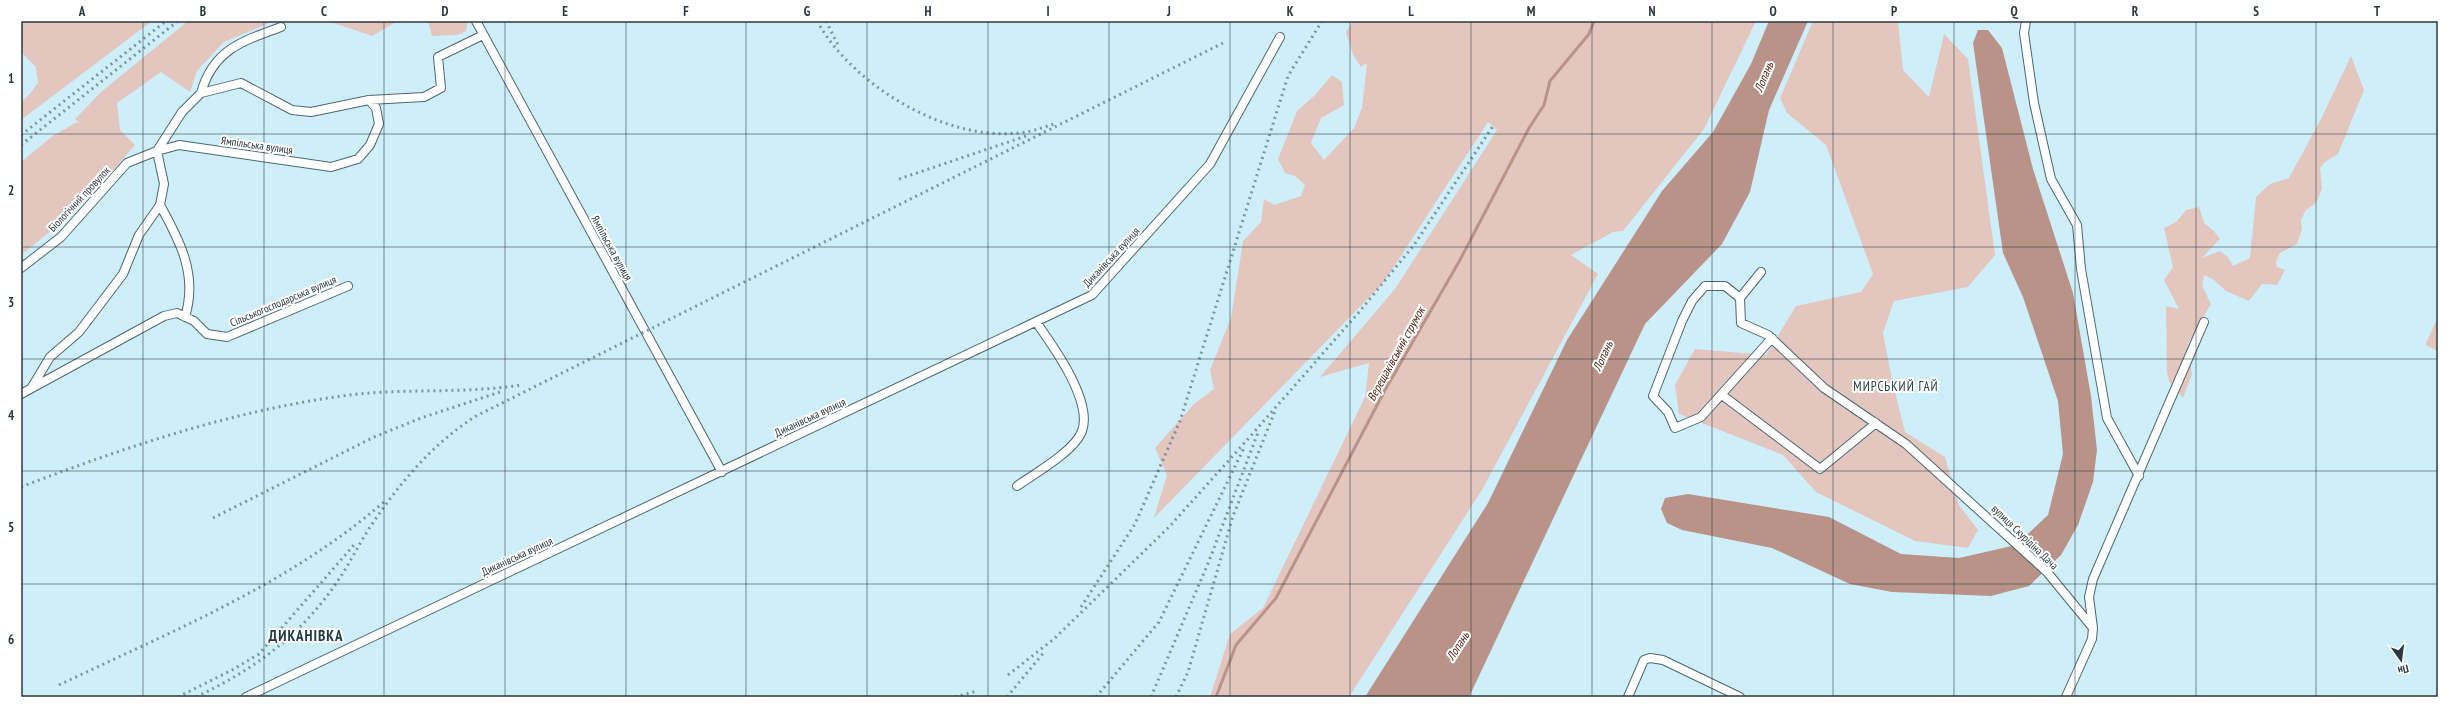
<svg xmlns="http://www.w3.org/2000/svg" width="2459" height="718" font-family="'PT Sans Narrow',sans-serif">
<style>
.green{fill:#e3c7bf}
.water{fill:#b99388}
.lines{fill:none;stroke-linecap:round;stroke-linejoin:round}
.stream{stroke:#b99388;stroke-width:3}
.street-casing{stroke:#4b6871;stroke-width:10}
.street{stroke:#fff;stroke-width:8}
.rail{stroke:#7e959d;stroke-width:3;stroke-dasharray:2 4;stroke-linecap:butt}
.grid{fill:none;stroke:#2b383c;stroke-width:1;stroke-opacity:0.55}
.labels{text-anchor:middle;stroke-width:4;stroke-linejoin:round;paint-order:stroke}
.street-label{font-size:11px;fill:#2b383c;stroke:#fff}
.water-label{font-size:12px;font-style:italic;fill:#4e1d0e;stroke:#fff}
.quarter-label{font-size:13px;letter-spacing:1px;fill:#1f3b44;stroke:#fff}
.district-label{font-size:15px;font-weight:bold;letter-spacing:1px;fill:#1f3b44;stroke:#fff}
.neatline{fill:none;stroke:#2b383c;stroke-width:1.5}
.grid-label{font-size:13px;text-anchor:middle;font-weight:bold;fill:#2b383c}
</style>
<rect width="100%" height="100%" fill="#ceeffa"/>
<path class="green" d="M 21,21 L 152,21 L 21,120 L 21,102 L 28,96 L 38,83 L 36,67 L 21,52 Z
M 188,21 L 274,21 L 224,42 L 197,71 L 190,92 L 161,72 L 117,103 L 120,130 L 135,145 L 103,182 L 56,227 L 21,255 L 21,162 L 54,135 L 77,122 L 81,124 L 75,119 L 101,92 Z
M 328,21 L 393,21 L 393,24 L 372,36 Z
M 428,21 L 468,21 L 466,31 L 457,35 L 432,36 Z
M 1353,21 L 1756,21 L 1704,129 L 1623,231 L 1613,232 L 1571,255 L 1598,274 L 1482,490 L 1349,697 L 1210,697 L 1230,634 L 1263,608 L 1365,397 L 1369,363 L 1320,377 L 1395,289 L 1497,130 L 1488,122 L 1384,282 L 1154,518 L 1167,475 L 1155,448 L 1194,404 L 1214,389 L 1210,370 L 1231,318 L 1243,241 L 1261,222 L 1264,199 L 1274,205 L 1301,196 L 1305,185 L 1295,176 L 1285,173 L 1278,159 L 1297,111 L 1316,94 L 1332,75 L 1342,82 L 1344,105 L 1321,118 L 1311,143 L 1324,160 L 1354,128 L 1362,108 L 1367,63 L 1361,67 L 1353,55 L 1346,32 Z
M 1813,21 L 1898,21 L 1903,70 L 1929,97 L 1944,34 L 1968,59 L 1995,255 L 1968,287 L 1894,301 L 1883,333 L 1892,380 L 1905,432 L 1945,457 L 1959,505 L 1978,530 L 1968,548 L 1915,541 L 1816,492 L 1783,455 L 1679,414 L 1675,385 L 1695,349 L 1766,355 L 1796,306 L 1861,292 L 1873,274 L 1826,145 L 1787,113 L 1780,98 Z
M 2351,56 L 2364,90 L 2338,154 L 2325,162 L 2320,168 L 2322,189 L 2316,203 L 2306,210 L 2301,220 L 2302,229 L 2297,244 L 2280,253 L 2276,262 L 2277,267 L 2285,270 L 2277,285 L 2262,284 L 2249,301 L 2226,291 L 2214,280 L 2204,275 L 2202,286 L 2211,304 L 2188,344 L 2192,374 L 2183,398 L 2169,382 L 2167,372 L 2166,306 L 2179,309 L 2164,280 L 2173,267 L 2164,228 L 2176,222 L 2186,210 L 2199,207 L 2204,223 L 2214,231 L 2220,239 L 2202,258 L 2220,251 L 2228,257 L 2233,266 L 2250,258 L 2256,197 L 2270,184 L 2289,178 L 2321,119 Z
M 2438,317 L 2438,351 L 2427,346 L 2426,343 Z"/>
<path class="water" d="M 1769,21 L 1808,21 L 1769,110 L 1750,192 L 1722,244 L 1645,324 L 1469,697 L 1365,697 L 1488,503 L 1567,340 L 1662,191 L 1713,132 L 1751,64 Z
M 1978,30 L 1988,30 L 2002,48 L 2033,169 L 2073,293 L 2091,396 L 2097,450 L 2093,482 L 2078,525 L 2061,555 L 2029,586 L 1991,596 L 1892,592 L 1850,584 L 1772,548 L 1682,530 L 1667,523 L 1661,509 L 1665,498 L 1688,494 L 1829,517 L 1901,554 L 1959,558 L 2016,545 L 2048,515 L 2063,454 L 2058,401 L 2023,297 L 2003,253 L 1973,43 Z"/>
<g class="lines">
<path class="stream" d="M 1216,697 L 1236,645 L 1276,598 L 1385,390 L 1460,260 L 1529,128 L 1544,105 L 1550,81 L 1589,34 L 1594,21"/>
<g class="street-casing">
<path id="street" d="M 476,21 L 722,472
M 2026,21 L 2024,33 L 2034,103 L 2051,179 L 2077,225 L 2081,269 L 2107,418 L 2139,476
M 201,93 C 213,50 242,41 281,27
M 157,151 L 182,112 L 201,93 L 241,83 L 292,110 L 311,112 L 369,100 L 424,97 L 441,88 L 438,57 L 483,35
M 160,205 C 180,241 198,275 185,317
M 21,268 L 61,237 L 127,163 L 157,151 L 179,145 L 331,167 L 358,159 L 370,145 L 379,124 L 376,108 L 369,100
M 1761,272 L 1740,298 L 1741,323 L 1768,335 L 1824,388 L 1906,444 L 2047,572 L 2093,628
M 1740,298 L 1725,286 L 1705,286 L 1692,301 L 1682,321 L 1653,396 L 1668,412 L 1675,428 L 1701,417 L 1772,338
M 32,387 L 50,357 L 79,332 L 123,274 L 139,235 L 160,205 L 164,184 L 157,151
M 21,394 L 164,316 L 177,313 L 194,321 L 207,334 L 227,337 L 348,286
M 1722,395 L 1820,469 L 1876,423
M 1017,486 C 1034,474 1075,451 1082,431 C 1093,401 1053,346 1036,322
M 246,697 L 1092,295 L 1210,164 L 1280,37
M 1628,697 L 1644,660 L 1650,658 L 1663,660 L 1740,697
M 2066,697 L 2092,639 L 2093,628 L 2089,597 L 2093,579 L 2204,322"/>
</g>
<use href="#street" class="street"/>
<path class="rail" d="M 826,21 L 838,45
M 820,26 C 856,87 947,141 1018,133 C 1032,132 1044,127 1057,123
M 21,135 L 166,21
M 21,145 L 178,21
M 899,179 L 1029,135
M 21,487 C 128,446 235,410 349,395 C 406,388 464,394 521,385
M 213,518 L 374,437 L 421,418 L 500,392
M 1081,607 L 1135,524 L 1180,421 L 1288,76 L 1322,21
M 1008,675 L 1055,638 L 1169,527 L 1248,439 L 1360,311 L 1414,245 L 1493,126
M 59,685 C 172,631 290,584 385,501
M 178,697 L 232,670 L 259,654 L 354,545
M 196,697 C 255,669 302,635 339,579 C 350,563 359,544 370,527 C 399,484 432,444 476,416 L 1223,43
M 955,697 L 977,691
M 1007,697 L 1045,651
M 1096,697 L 1159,622 L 1244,448
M 1151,697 L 1209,561 L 1259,430
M 1176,697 L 1188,672 L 1233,516 L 1275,411"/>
</g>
<path class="grid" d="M 143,21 L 143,697M 264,21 L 264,697M 384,21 L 384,697M 505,21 L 505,697M 626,21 L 626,697M 746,21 L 746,697M 867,21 L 867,697M 988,21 L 988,697M 1109,21 L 1109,697M 1230,21 L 1230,697M 1350,21 L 1350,697M 1471,21 L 1471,697M 1592,21 L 1592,697M 1712,21 L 1712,697M 1833,21 L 1833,697M 1954,21 L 1954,697M 2075,21 L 2075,697M 2196,21 L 2196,697M 2316,21 L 2316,697M 21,134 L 2438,134M 21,247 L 2438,247M 21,359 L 2438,359M 21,471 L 2438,471M 21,584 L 2438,584"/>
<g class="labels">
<g class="street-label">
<text transform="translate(257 145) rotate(8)" y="4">Ямпільська вулиця</text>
<text transform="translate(79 199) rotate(-47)" y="4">Біологічний провулок</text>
<text transform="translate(612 248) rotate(61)" y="4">Ямпільська вулиця</text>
<text transform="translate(1111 257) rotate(-47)" y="4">Диканівська вулиця</text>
<text transform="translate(283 301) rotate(-23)" y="4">Сільськогосподарська вулиця</text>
<text transform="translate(810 417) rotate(-25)" y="4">Диканівська вулиця</text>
<text transform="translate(2025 537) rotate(44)" y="4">вулиця Скурідіна Дача</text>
<text transform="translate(517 556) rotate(-25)" y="4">Диканівська вулиця</text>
</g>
<g class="water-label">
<text transform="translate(1764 77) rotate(-67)" y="4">Лопань</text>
<text transform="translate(1396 354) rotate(-61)" y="4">Верещаківський струмок</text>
<text transform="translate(1603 356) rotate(-65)" y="4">Лопань</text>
<text transform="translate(1458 646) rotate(-57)" y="4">Лопань</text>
</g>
<g class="quarter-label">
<text x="1896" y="391">МИРСЬКИЙ ГАЙ</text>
</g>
<g class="district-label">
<text x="306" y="641">ДИКАНІВКА</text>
</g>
</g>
<rect width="2459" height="718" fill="none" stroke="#ffffff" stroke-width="44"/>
<g transform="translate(2401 660) rotate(166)" stroke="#ffffff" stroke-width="3" paint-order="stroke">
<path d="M0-3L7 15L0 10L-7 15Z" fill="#2b383c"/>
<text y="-6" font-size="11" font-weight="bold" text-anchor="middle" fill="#2b383c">Пн</text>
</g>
<rect x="22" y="22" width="2415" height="674" class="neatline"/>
<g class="grid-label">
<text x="82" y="16">A</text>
<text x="203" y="16">B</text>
<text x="324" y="16">C</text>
<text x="445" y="16">D</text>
<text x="565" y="16">E</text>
<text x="686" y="16">F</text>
<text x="807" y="16">G</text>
<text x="928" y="16">H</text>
<text x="1048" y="16">I</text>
<text x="1169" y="16">J</text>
<text x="1290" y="16">K</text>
<text x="1411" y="16">L</text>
<text x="1531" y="16">M</text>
<text x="1652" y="16">N</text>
<text x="1773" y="16">O</text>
<text x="1894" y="16">P</text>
<text x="2014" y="16">Q</text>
<text x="2135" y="16">R</text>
<text x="2256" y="16">S</text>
<text x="2377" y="16">T</text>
<text x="11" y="83">1</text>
<text x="11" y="195">2</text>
<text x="11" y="307">3</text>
<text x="11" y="420">4</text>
<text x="11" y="532">5</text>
<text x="11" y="644">6</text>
</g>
</svg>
